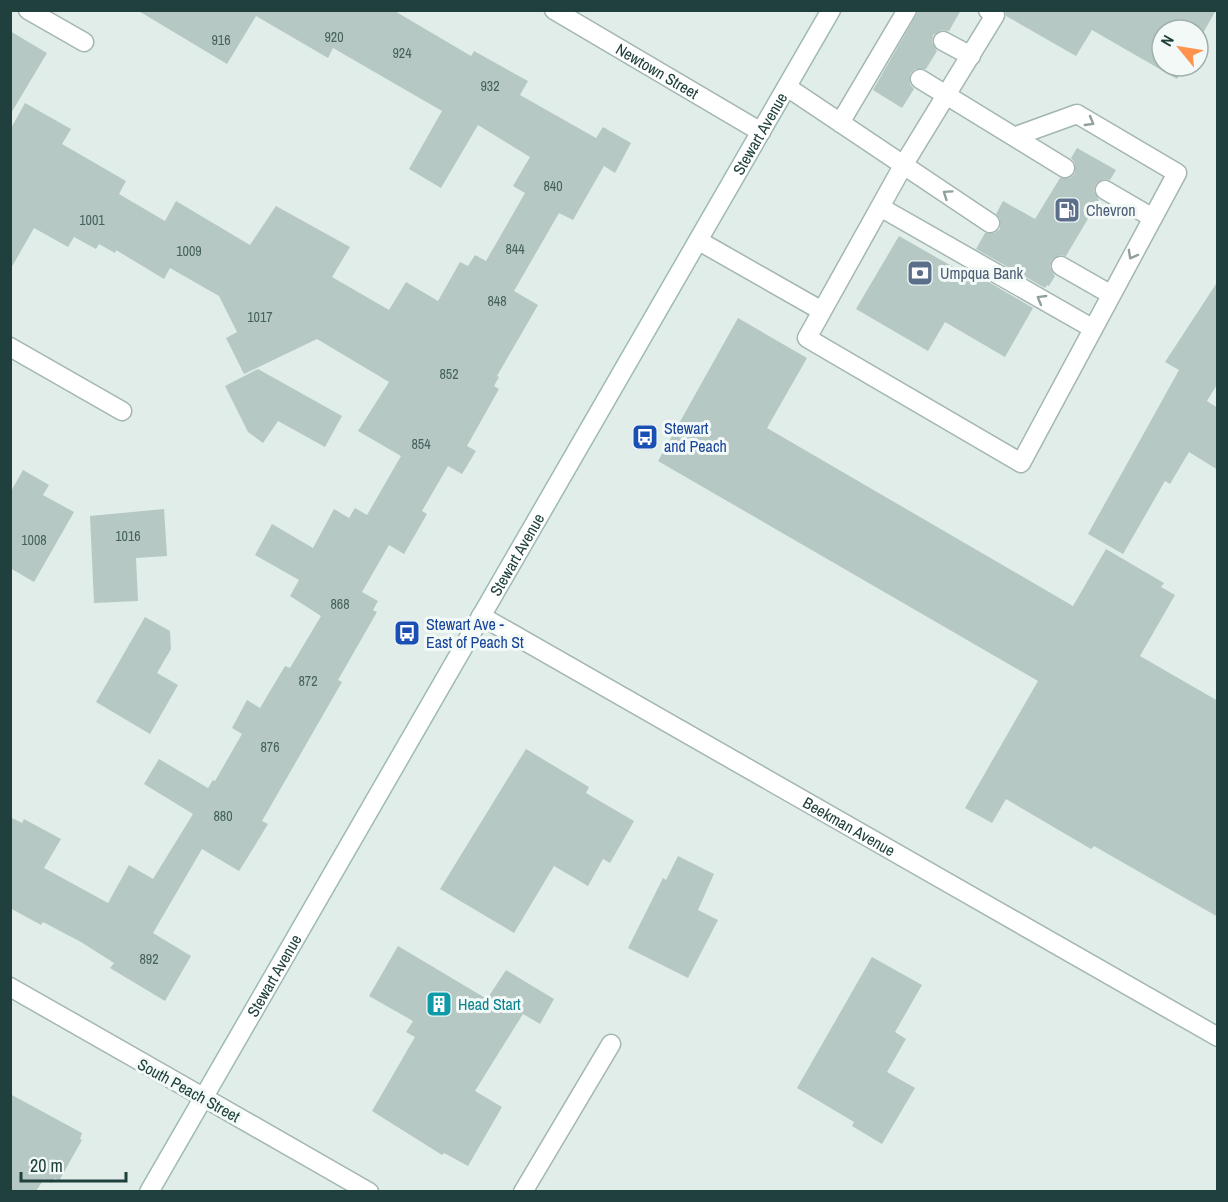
<svg xmlns="http://www.w3.org/2000/svg" width="1228" height="1202" font-family="'Archivo Narrow',sans-serif">
<style>
.building{fill:#b6c8c3}
.lines{fill:none;stroke-linecap:round;stroke-linejoin:round}
.service-casing{stroke:#a3b6b2;stroke-width:21}
.minor-casing{stroke:#a3b6b2;stroke-width:21}
.tertiary-casing{stroke:#a3b6b2;stroke-width:21}
.secondary-casing{stroke:#9ebab4;stroke-width:21}
.service{stroke:#fff;stroke-width:18}
.minor{stroke:#fff;stroke-width:18}
.tertiary{stroke:#fff;stroke-width:18}
.secondary{stroke:#fff;stroke-width:18}
.oneway{stroke:#8fa09e}
.labels{text-anchor:middle;stroke-width:6;stroke-linejoin:round;paint-order:stroke}
.number-label{font-size:14px;fill:#45625e}
.street-label{font-size:16px;fill:#1f403c;stroke:#f2f9f7}
.service-label{font-size:16px;fill:#4e5e75;stroke:#f2f9f7;text-anchor:start}
.transit-label{font-size:16px;fill:#164399;stroke:#f2f9f7;text-anchor:start}
.culture-label{font-size:16px;fill:#0d838f;stroke:#f2f9f7;text-anchor:start}
</style>
<rect width="100%" height="100%" fill="#e1ede9"/>
<path class="building" d="M 137,10 L 393,10 L 471,56 L 474,51 L 528,81 L 520,95 L 596,138 L 603,127 L 631,143 L 615,173 L 604,166 L 573,220 L 559,213 L 514,291 L 538,305 L 497,376 L 499,377 L 494,386 L 499,389 L 467,446 L 476,451 L 462,474 L 448,466 L 422,511 L 427,514 L 404,554 L 389,545 L 362,592 L 378,601 L 373,610 L 377,612 L 338,680 L 342,682 L 262,821 L 268,824 L 246,860 L 239,871 L 202,849 L 153,933 L 191,956 L 165,1001 L 110,968 L 114,963 L 81,942 L 43,922 L 41,925 L 10,908 L 10,817 L 22,823 L 24,819 L 61,839 L 44,868 L 108,903 L 129,865 L 153,879 L 193,814 L 144,784 L 159,759 L 208,788 L 213,780 L 215,781 L 242,734 L 232,728 L 247,700 L 260,708 L 285,666 L 290,668 L 321,616 L 290,596 L 299,580 L 255,555 L 272,524 L 313,548 L 334,509 L 349,518 L 355,508 L 367,515 L 401,456 L 358,431 L 389,382 L 317,339 L 244,374 L 226,338 L 237,332 L 219,296 L 170,268 L 164,279 L 116,250 L 115,253 L 99,244 L 96,249 L 74,237 L 68,247 L 34,228 L 10,270 L 10,130 L 25,103 L 71,129 L 62,144 L 126,181 L 119,194 L 165,221 L 176,201 L 250,245 L 276,206 L 350,247 L 332,277 L 389,310 L 406,282 L 438,301 L 460,262 L 468,266 L 475,255 L 486,261 L 525,193 L 513,186 L 530,157 L 478,125 L 441,188 L 409,169 L 442,111 L 333,48 L 328,58 L 256,16 L 227,64 Z
M 919,10 L 961,10 L 949,31 L 942,30 L 933,35 L 932,42 L 937,51 L 926,69 L 915,69 L 910,74 L 910,84 L 914,89 L 902,108 L 873,90 Z
M 1005,10 L 1216,10 L 1198,42 L 1198,30 L 1162,30 L 1162,66 L 1184,66 L 1177,79 L 1092,30 L 1076,56 L 1006,16 Z
M 10,31 L 47,53 L 10,115 Z
M 1077,148 L 1116,170 L 1110,180 L 1104,179 L 1096,184 L 1094,191 L 1099,200 L 1066,256 L 1060,255 L 1052,260 L 1050,267 L 1055,276 L 1049,286 L 1047,285 L 1045,288 L 976,249 L 985,233 L 994,233 L 1000,229 L 1000,219 L 996,214 L 1003,201 L 1035,219 L 1060,178 L 1070,178 L 1075,173 L 1075,163 L 1071,158 Z
M 899,236 L 962,272 L 965,268 L 1033,308 L 1005,357 L 945,322 L 928,351 L 856,309 Z
M 1218,281 L 1218,383 L 1207,401 L 1218,408 L 1218,470 L 1189,452 L 1170,484 L 1165,481 L 1123,554 L 1088,534 L 1179,370 L 1165,362 Z
M 738,318 L 807,358 L 767,428 L 1073,606 L 1106,549 L 1164,583 L 1161,587 L 1175,595 L 1140,656 L 1218,701 L 1218,917 L 1094,846 L 1091,849 L 1006,799 L 992,823 L 965,808 L 1038,681 L 658,461 Z
M 258,369 L 342,416 L 325,447 L 278,421 L 263,443 L 248,432 L 225,386 Z
M 23,470 L 49,485 L 43,495 L 74,512 L 34,582 L 10,568 L 10,493 Z
M 164,509 L 167,556 L 136,558 L 138,601 L 94,603 L 90,516 Z
M 145,617 L 170,631 L 171,649 L 157,673 L 178,685 L 150,734 L 96,702 Z
M 526,749 L 589,787 L 586,793 L 634,821 L 610,863 L 603,859 L 588,886 L 554,866 L 514,933 L 440,889 Z
M 678,856 L 714,874 L 698,910 L 718,920 L 688,978 L 628,948 L 663,878 L 666,880 Z
M 398,946 L 487,999 L 506,970 L 554,999 L 540,1024 L 523,1014 L 475,1091 L 502,1107 L 468,1166 L 444,1153 L 442,1155 L 372,1111 L 415,1037 L 406,1032 L 413,1021 L 369,996 Z
M 872,957 L 922,985 L 895,1032 L 906,1039 L 887,1072 L 915,1088 L 882,1144 L 852,1126 L 854,1122 L 797,1088 Z
M 10,1094 L 82,1133 L 80,1139 L 82,1140 L 59,1181 L 55,1178 L 52,1183 L 44,1179 L 36,1191 L 10,1191 Z"/>
<g class="lines">
<g class="service-casing">
<path id="service" d="M 28,10 L 84,42
M 988,10 L 995,15 L 904,164 L 807,338 L 1021,463 L 1177,173 L 1077,114 L 1016,136
M 943,41 L 971,56
M 920,79 L 1065,168
M 787,87 L 990,223
M 840,123 L 907,10
M 1105,190 L 1153,218
M 880,207 L 1092,328
M 699,241 L 822,311
M 1061,266 L 1110,294
M 523,1192 L 611,1044"/>
</g>
<g class="minor-casing">
<g id="minor">
<path id="s1" d="M 554,10 L 761,132"/>
<path d="M 10,347 L 122,411"/>
<path id="s2" d="M 481,616 L 1218,1037"/>
<path d="M 10,987 L 203,1097"/>
</g>
</g>
<g class="tertiary-casing">
<path id="tertiary" d="M 203,1097 L 369,1192"/>
</g>
<g class="secondary-casing">
<g id="secondary">
<path id="s3" d="M 149,1192 L 831,10"/>
</g>
</g>
<use href="#service" class="service"/>
<use href="#minor" class="minor"/>
<use href="#tertiary" class="tertiary"/>
<use href="#secondary" class="secondary"/>
</g>
<defs><path id="oneway-chevron" d="M-2-3.5L2.5 0L-2 3.5" fill="none" stroke-width="1.6" stroke-linecap="round" stroke-linejoin="round" transform="scale(1.5)"/></defs>
<g class="oneway">
<use href="#oneway-chevron" transform="translate(1090 122) rotate(30)"/>
<use href="#oneway-chevron" transform="translate(947 194) rotate(-145)"/>
<use href="#oneway-chevron" transform="translate(1132 255) rotate(119)"/>
<use href="#oneway-chevron" transform="translate(1041 299) rotate(-150)"/>
</g>
<defs>
<g id="fuel-square" transform="scale(1.35)"><rect x="-9" y="-9" width="18" height="18" rx="4" fill="#5c6f8a" stroke="#f2f9f7"/><path d="M-5.5-6h7V0h2V4h1.3V-2.5L3-4.5l.8-.8L6-3V5H2.5V1h-1V6h-7ZM-4.2-4.7v3.2H.2V-4.7Z" fill="#fff"/></g>
<g id="bank-square" transform="scale(1.35)"><rect x="-9" y="-9" width="18" height="18" rx="4" fill="#5c6f8a" stroke="#f2f9f7"/><path d="M-6-4H6V4H-6ZM0-2.3a2.3 2.3 0 1 0 0 4.6a2.3 2.3 0 1 0 0-4.6Z" fill="#fff"/></g>
<g id="bus-square" transform="scale(1.35)"><rect x="-9" y="-9" width="18" height="18" rx="4" fill="#1a4fb4" stroke="#f2f9f7"/><path d="M-5-6H5V4H4V6H2V4H-2V6H-4V4H-5ZM-3.5-4V0h7V-4ZM-3.5 1.2v1.5H-2V1.2ZM2 1.2v1.5H3.5V1.2Z" fill="#fff"/></g>
<g id="building-square" transform="scale(1.35)"><rect x="-9" y="-9" width="18" height="18" rx="4" fill="#0f9aa8" stroke="#f2f9f7"/><path d="M-4-6H4V6H1V3H-1V6H-4ZM-2.5-4.3h1.7v1.8h-1.7ZM.8-4.3h1.7v1.8H.8ZM-2.5-1h1.7V.8h-1.7ZM.8-1h1.7V.8H.8Z" fill="#fff"/></g>
</defs>
<g fill-rule="evenodd">
<use href="#fuel-square" x="1067" y="210"/>
<use href="#bank-square" x="920" y="273"/>
<use href="#bus-square" x="645" y="437"/>
<use href="#bus-square" x="407" y="633"/>
<use href="#building-square" x="439" y="1004"/>
</g>
<g class="labels">
<g class="number-label">
<text x="334" y="42">920</text>
<text x="221" y="45">916</text>
<text x="402" y="58">924</text>
<text x="490" y="91">932</text>
<text x="553" y="191">840</text>
<text x="92" y="225">1001</text>
<text x="515" y="254">844</text>
<text x="189" y="256">1009</text>
<text x="497" y="306">848</text>
<text x="260" y="322">1017</text>
<text x="449" y="379">852</text>
<text x="421" y="449">854</text>
<text x="128" y="541">1016</text>
<text x="34" y="545">1008</text>
<text x="340" y="609">868</text>
<text x="308" y="686">872</text>
<text x="270" y="752">876</text>
<text x="223" y="821">880</text>
<text x="149" y="964">892</text>
</g>
<g class="street-label">
<text dy="6" stroke="none"><textPath href="#s1" startOffset="120">Newtown Street</textPath></text>
<text dy="6" stroke="none"><textPath href="#s3" startOffset="1222">Stewart Avenue</textPath></text>
<text dy="6" stroke="none"><textPath href="#s3" startOffset="736">Stewart Avenue</textPath></text>
<text dy="6" stroke="none"><textPath href="#s2" startOffset="424">Beekman Avenue</textPath></text>
<text dy="6" stroke="none"><textPath href="#s3" startOffset="250">Stewart Avenue</textPath></text>
<text transform="translate(189 1090) rotate(29)" y="6">South Peach Street</text>
</g>
<g class="service-label">
<text x="1086" y="216">Chevron</text>
<text x="940" y="279">Umpqua Bank</text>
</g>
<g class="transit-label">
<text x="664" y="434">Stewart<tspan x="664" dy="18">and Peach</tspan></text>
<text x="426" y="630">Stewart Ave -<tspan x="426" dy="18">East of Peach St</tspan></text>
</g>
<g class="culture-label">
<text x="458" y="1010">Head Start</text>
</g>
</g>
<rect width="1228" height="1202" fill="none" stroke="#1f403c" stroke-width="24"/>
<g transform="translate(1180 48) rotate(300)"><circle r="28" fill="#f2f9f7" stroke="#9eafac" stroke-width="1.5"/>
<path d="M0-4.5L10 22L0 15L-10 22Z" fill="#ff934d"/>
<text y="-9" font-size="16" font-weight="bold" text-anchor="middle" fill="#1f403c">N</text>
</g>
<path d="M21 1172v9h105v-9" fill="none" stroke="#1f403c" stroke-width="3"/>
<text x="30" y="1172" font-size="18" fill="#1f403c" stroke="#f2f9f7" stroke-width="4.5" paint-order="stroke">20 m</text>
</svg>
